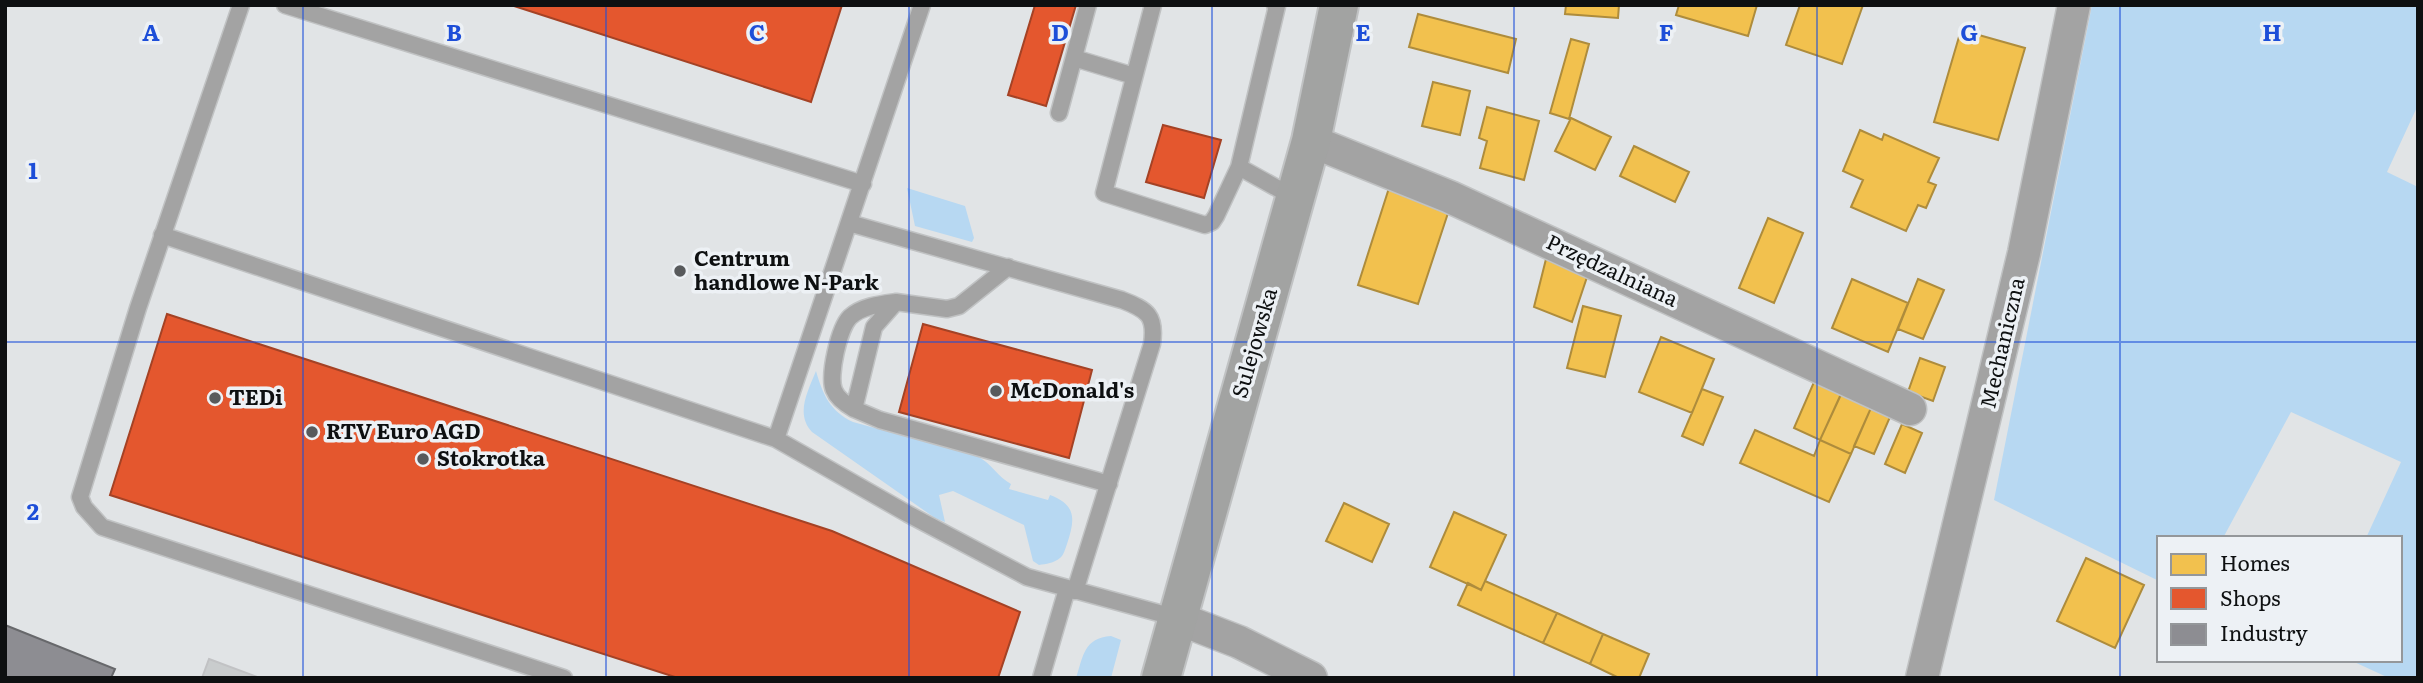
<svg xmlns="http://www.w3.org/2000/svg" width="2423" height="683" font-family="Literata,serif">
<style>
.green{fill:#b7d8f2}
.homes{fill:#f2c14e;stroke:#ae8c3c;stroke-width:2}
.shops{fill:#e4572e;stroke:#a44225;stroke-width:2}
.industry{fill:#8d8d92;stroke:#67686b;stroke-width:2}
.building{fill:#c9cccd;stroke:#c1c2c4;stroke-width:2}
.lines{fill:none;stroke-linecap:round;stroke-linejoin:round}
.service-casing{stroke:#c0c2c3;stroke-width:19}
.minor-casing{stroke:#c0c2c3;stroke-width:35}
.secondary-casing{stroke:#c0c2c3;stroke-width:42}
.service{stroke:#a3a3a3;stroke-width:16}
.minor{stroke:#a3a3a3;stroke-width:32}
.secondary{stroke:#a2a3a2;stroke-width:38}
.grid{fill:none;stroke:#1d4ed8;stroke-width:2;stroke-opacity:0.55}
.poi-dot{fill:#585a5c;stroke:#edf1f5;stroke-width:2.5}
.labels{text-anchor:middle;stroke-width:7;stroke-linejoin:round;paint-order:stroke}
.poi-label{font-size:21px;font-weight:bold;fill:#0e1011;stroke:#edf1f5;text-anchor:start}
.street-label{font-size:21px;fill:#0e1011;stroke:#edf1f5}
.grid-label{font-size:23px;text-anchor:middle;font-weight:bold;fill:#1d4ed8;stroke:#edf1f5;stroke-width:7;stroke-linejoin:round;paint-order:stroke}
</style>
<rect width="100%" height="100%" fill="#e1e4e6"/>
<path class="green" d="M 2092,5 L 2418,5 L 2418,105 L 2387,172 L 2418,187 L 2418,678 L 2389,678 L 2350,660 L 2400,660 L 2400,538 L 2366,538 L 2401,462 L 2291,412 L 2223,538 L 2159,538 L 2159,581 L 1994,500 Z
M 907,188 L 965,206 L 974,238 L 972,242 L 915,226 Z
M 816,371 C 823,395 830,411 853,422 L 977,456 C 991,463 998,477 1011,484 L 1009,489 L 1048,500 L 1050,495 C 1077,505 1075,520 1067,544 C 1065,549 1064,555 1060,558 C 1054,563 1046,564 1039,565 L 1033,561 L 1024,525 L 953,491 L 939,495 L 945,522 L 935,518 L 812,432 C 795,414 808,391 816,371 Z
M 1111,636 L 1121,640 L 1111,678 L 1076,678 C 1083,656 1084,638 1111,636 Z"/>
<path class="homes" d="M 1566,5 L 1619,5 L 1618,18 L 1565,14 Z
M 1679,5 L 1757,5 L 1748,36 L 1676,15 Z
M 1800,5 L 1863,5 L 1842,64 L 1786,45 Z
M 1418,14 L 1516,39 L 1508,73 L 1409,47 Z
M 1961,30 L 2025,48 L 1998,140 L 1934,122 Z
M 1571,39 L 1589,44 L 1569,119 L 1550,113 Z
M 1433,82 L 1470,91 L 1460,135 L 1422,126 Z
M 1487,107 L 1539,121 L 1524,180 L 1480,168 L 1487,141 L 1479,138 Z
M 1571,118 L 1611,137 L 1595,170 L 1555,151 Z
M 1860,130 L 1882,140 L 1884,134 L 1939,158 L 1928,182 L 1936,185 L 1926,208 L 1918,205 L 1906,231 L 1851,207 L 1863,180 L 1843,171 Z
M 1634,146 L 1689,172 L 1675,202 L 1620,176 Z
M 1389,188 L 1450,207 L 1418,304 L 1358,285 Z
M 1768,218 L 1803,233 L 1774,303 L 1739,288 Z
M 1547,255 L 1588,274 L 1572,322 L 1534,307 Z
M 1852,279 L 1908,303 L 1888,352 L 1832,328 Z
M 1918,279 L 1944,290 L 1923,339 L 1898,329 Z
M 1583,306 L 1621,316 L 1605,377 L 1567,368 Z
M 1661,337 L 1714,359 L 1692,413 L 1639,392 Z
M 1920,358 L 1945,367 L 1933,401 L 1908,392 Z
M 1814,382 L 1841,394 L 1820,440 L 1794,428 Z
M 1844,388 L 1874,401 L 1851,454 L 1820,440 Z
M 1702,389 L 1723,397 L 1703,445 L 1682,436 Z
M 1874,401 L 1893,410 L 1874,454 L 1854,446 Z
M 1902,424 L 1922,433 L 1905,473 L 1885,464 Z
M 1755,430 L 1814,456 L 1820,440 L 1851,454 L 1829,502 L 1740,463 Z
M 1344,503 L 1389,524 L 1372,562 L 1326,541 Z
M 1454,512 L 1506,535 L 1481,590 L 1430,567 Z
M 2086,558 L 2144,585 L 2115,648 L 2057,621 Z
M 1485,581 L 1557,613 L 1543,643 L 1458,605 L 1468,583 L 1481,590 Z
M 1557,613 L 1603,634 L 1590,664 L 1543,643 Z
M 1603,634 L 1649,654 L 1639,678 L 1619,678 L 1590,664 Z"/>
<path class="shops" d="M 511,5 L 842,5 L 811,102 Z
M 1035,5 L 1076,5 L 1046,106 L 1008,95 Z
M 1163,125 L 1221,140 L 1204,198 L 1146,182 Z
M 167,314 L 832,531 L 1020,612 L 998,678 L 678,678 L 110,495 Z
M 923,324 L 1092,370 L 1069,458 L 899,412 Z"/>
<path class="industry" d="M 5,625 L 115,669 L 111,678 L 5,678 Z"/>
<path class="building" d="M 209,659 L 260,678 L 202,678 Z"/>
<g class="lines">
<g class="service-casing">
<path id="service" d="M 241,5 L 138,308 L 80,497 L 84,507 L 102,527 L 564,678
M 285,5 L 863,184
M 1153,5 L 1104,193 L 1205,225 L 1212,222 L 1216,216 L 1239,167 L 1277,6 L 1275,5
M 1074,58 L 1134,76
M 1059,113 L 1088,5
M 1239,167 L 1295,198
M 849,223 L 1122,300 C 1148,310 1156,316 1152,344 L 1075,591
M 162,235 L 776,439 L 908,514 L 1027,577 L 1177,618
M 1008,267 L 959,306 L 947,309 L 896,302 L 874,327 L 854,409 L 880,420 L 1109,484
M 854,409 C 847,405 837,398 834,390 C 828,376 839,328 850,317 C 862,306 881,304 896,302
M 776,439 L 922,5
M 1041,678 L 1067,589"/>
</g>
<g class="minor-casing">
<path id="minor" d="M 1311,141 L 1450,197 L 1910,409
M 1177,618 L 1239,642 L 1311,678
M 1922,678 L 2024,253 L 2074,5"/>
</g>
<g class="secondary-casing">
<path id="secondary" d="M 1161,678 L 1311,141 L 1339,5"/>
</g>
<use href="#service" class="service"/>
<use href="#minor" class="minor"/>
<use href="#secondary" class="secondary"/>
</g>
<path class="grid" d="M 303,5 L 303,678M 606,5 L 606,678M 909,5 L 909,678M 1212,5 L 1212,678M 1514,5 L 1514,678M 1817,5 L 1817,678M 2120,5 L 2120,678M 5,342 L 2418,342"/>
<g class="poi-dot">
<circle cx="680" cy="271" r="7"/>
<circle cx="996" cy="391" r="7"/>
<circle cx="215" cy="398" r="7"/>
<circle cx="312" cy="432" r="7"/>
<circle cx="423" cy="459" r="7"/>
</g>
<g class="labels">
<g class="poi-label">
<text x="694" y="266">Centrum<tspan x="694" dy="24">handlowe N-Park</tspan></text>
<text x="1010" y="398">McDonald's</text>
<text x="229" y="405">TEDi</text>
<text x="326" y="439">RTV Euro AGD</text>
<text x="437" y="466">Stokrotka</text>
</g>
<g class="street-label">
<text transform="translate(1612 271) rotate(25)" y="7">Przędzalniana</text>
<text transform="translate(1255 343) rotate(-74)" y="7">Sulejowska</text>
<text transform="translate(2003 343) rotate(-77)" y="7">Mechaniczna</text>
</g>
</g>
<g class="grid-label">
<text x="151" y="41">A</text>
<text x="454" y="41">B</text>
<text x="757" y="41">C</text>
<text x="1060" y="41">D</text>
<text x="1363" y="41">E</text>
<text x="1666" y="41">F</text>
<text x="1969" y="41">G</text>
<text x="2272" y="41">H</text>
<text x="33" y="179">1</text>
<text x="33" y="520">2</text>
</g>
<rect width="2423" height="683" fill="none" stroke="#0e1011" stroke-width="14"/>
<rect x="2157" y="536" width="245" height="126" fill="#edf1f5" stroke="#94979a" stroke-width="2"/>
<rect x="2171" y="554" width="35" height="21" fill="#f2c14e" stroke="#94979a" stroke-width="2"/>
<text x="2220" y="571" font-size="21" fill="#0e1011">Homes</text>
<rect x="2171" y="588" width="35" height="21" fill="#e4572e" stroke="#94979a" stroke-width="2"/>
<text x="2220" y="606" font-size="21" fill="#0e1011">Shops</text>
<rect x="2171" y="624" width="35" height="21" fill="#8d8d92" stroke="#94979a" stroke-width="2"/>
<text x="2220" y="641" font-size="21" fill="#0e1011">Industry</text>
</svg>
